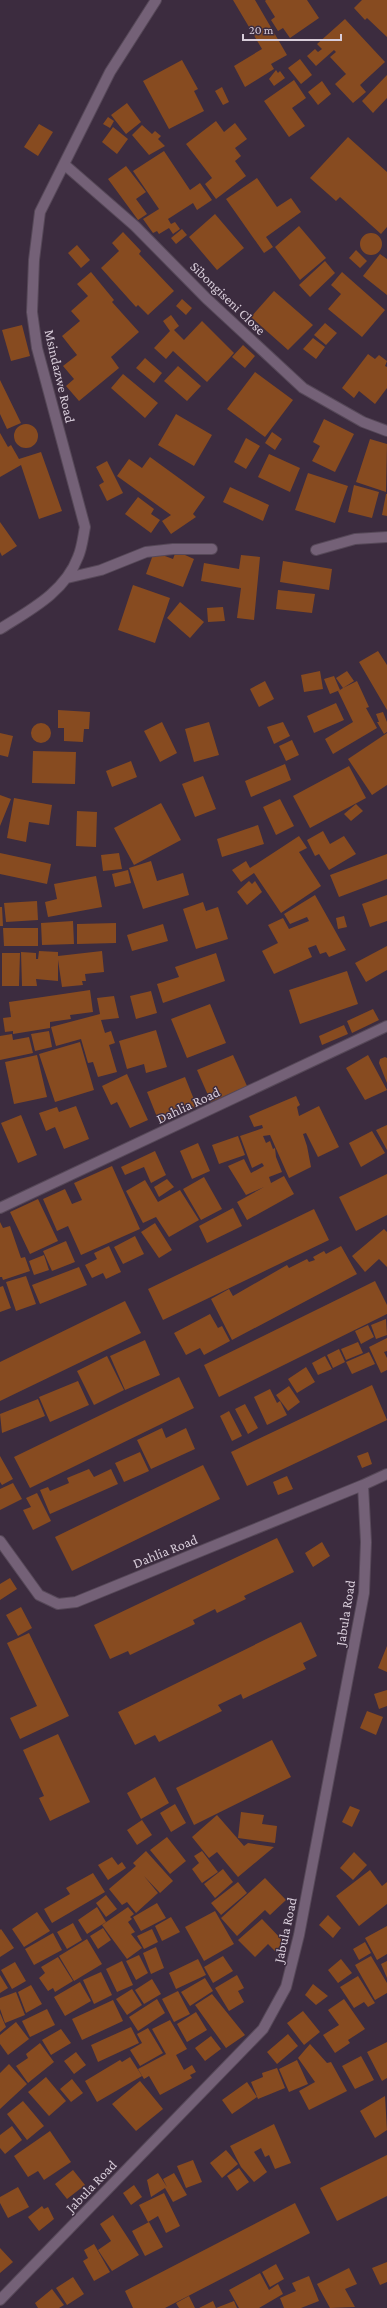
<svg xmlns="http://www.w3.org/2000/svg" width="387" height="2308" font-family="'Crimson Pro',serif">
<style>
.building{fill:#874b20}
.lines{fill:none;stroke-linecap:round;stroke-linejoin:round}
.minor-casing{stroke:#564858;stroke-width:12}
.minor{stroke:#746177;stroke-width:10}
.labels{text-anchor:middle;stroke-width:3;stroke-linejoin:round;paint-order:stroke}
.street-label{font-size:14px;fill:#d8cdda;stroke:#3c2c3f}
</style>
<rect width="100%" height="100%" fill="#3c2c3f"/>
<path class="building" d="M 233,0 L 255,0 L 287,55 L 271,64 L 274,69 L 245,87 L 234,66 L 262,49 Z
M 266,0 L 307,0 L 319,18 L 290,38 L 283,28 L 278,31 L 271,20 L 275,17 L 265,1 Z
M 362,0 L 387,0 L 387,37 L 367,18 L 365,20 L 354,8 Z
M 345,19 L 385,62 L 360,85 L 366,92 L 353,103 L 335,84 L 346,74 L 330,57 L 336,52 L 334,50 L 316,66 L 307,56 L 315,49 L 318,52 L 322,49 L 317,44 Z
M 300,59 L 312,75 L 301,84 L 288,68 Z
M 182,60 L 198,89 L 194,91 L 204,111 L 169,129 L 143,81 Z
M 276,70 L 278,73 L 280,71 L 285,78 L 274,86 L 269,79 Z
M 387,75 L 387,98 L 373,113 L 362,101 Z
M 294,80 L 306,98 L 292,108 L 305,126 L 289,137 L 264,101 Z
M 322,81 L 331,94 L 318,105 L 308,92 Z
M 222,87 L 229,102 L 223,105 L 215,91 Z
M 127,103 L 141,122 L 126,134 L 111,115 Z
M 108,117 L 114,121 L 110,128 L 103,124 Z
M 216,121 L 224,132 L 235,123 L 247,139 L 235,148 L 241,156 L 235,161 L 246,176 L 216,199 L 205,184 L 212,178 L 186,144 Z
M 39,124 L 53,132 L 38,156 L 24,147 Z
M 142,125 L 152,134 L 155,131 L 161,136 L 158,139 L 165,146 L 149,155 L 132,135 Z
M 113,127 L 128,139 L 117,154 L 102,142 Z
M 348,137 L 387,172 L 387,227 L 381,234 L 340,197 L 336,201 L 310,178 Z
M 164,151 L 190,190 L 200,183 L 212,200 L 197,210 L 193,203 L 168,219 L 171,224 L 175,222 L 180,229 L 173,234 L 169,228 L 159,234 L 157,231 L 153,233 L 143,219 L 159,209 L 133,171 Z
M 126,166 L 146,192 L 136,199 L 147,214 L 138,220 L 108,179 Z
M 257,178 L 277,207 L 291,198 L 301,212 L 266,237 L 273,247 L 264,253 L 226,199 Z
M 215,214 L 244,248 L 217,270 L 189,237 Z
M 299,226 L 326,258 L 300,280 L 275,247 Z
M 182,229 L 187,235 L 176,244 L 171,238 Z
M 123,232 L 141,251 L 139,254 L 174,291 L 148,315 L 138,305 L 136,307 L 101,268 L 119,251 L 112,243 Z
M360 244a11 11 0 1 1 22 0a11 11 0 1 1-22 0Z
M 77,245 L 90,260 L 81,268 L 68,253 Z
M 356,250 L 367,261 L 360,268 L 349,258 Z
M 380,254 L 387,259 L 387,295 L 363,276 Z
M 325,261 L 335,273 L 310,297 L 299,285 Z
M 91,272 L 114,300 L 112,302 L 139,332 L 111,357 L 119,368 L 79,401 L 66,386 L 74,379 L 63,366 L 77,355 L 62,336 L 80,321 L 71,311 L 88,296 L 77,284 Z
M 342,272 L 385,310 L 362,337 L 328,309 L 341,294 L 331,285 Z
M 274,291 L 313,325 L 288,350 L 251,317 Z
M 182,299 L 192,308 L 186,315 L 176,306 Z
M 171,315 L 179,326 L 174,330 L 184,340 L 202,321 L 234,353 L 207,382 L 173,351 L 166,359 L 154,348 L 170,331 L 163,321 Z
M 325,323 L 337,333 L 326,345 L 314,335 Z
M 22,325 L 30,356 L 11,361 L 2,330 Z
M 313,338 L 325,347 L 316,359 L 303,349 Z
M 243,345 L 255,356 L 245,368 L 232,357 Z
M 368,354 L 375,359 L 379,355 L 387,361 L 385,366 L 387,367 L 387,388 L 375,404 L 359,391 L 354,398 L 342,388 Z
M 145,358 L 162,373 L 154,383 L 136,368 Z
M 178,366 L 201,386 L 187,401 L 164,381 Z
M 255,372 L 293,400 L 265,437 L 227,409 Z
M 123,374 L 158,403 L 145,418 L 111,388 Z
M 0,380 L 21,423 L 7,429 L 0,414 Z
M 176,414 L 212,435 L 194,466 L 158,445 Z
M 324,419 L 354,434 L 335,472 L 312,461 L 320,446 L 313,442 Z
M14 436a12 12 0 1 1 24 0a12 12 0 1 1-24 0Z
M 272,432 L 282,439 L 275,450 L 265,443 Z
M 0,433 L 8,447 L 11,445 L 19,459 L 41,452 L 62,511 L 39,519 L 21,465 L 0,477 Z
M 246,438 L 260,446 L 246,469 L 234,462 Z
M 370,439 L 387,444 L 386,492 L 356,482 Z
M 269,454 L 300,468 L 290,492 L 258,477 Z
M 150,457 L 205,497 L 193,514 L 196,517 L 171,534 L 162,521 L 171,515 L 117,476 L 129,459 L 142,468 Z
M 107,461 L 123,493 L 107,501 L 99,485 L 104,482 L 96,467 Z
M 308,473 L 348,486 L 335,523 L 295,510 Z
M 354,485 L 379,492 L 372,518 L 348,512 Z
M 230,487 L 269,505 L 263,521 L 223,502 Z
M 386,494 L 387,494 L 387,516 L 382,515 Z
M 138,497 L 154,509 L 151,514 L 160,520 L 151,533 L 125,514 Z
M 0,522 L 17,546 L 2,556 L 0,552 Z
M 176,551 L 194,559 L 183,587 L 146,574 L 154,552 L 173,559 Z
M 241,555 L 260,557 L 254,620 L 237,618 L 241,588 L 201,581 L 204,563 L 239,569 Z
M 283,561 L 332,569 L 329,590 L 280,582 Z
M 133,585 L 170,598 L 155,643 L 118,630 Z
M 278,590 L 315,594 L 312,613 L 276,609 Z
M 180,602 L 204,622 L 190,638 L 167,618 Z
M 223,607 L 225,621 L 208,622 L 207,608 Z
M 378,651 L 387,665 L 387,710 L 359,662 Z
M 320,671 L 323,689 L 304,692 L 301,675 Z
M 347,671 L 354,681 L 343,688 L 357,681 L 369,707 L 366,708 L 377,728 L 333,754 L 325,739 L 353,722 L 338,691 L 340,690 L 330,694 L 324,679 L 334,676 L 340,690 L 343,688 L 336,678 Z
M 265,681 L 274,699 L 259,707 L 250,689 Z
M 336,703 L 344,720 L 314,733 L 307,716 Z
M 58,710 L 90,712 L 89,729 L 84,729 L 83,742 L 64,741 L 64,728 L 58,728 Z
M 383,712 L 387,722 L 387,732 L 384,734 L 377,722 L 379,722 L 376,714 Z
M 162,722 L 177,753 L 160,762 L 144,731 Z
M 209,722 L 219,755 L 194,762 L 185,729 Z
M 283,722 L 290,736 L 274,744 L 267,727 Z
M31 733a10 10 0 1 1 20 0a10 10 0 1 1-20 0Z
M 0,733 L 13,736 L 8,757 L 0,755 Z
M 387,733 L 387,785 L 372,795 L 348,759 Z
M 292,740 L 299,755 L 286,761 L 279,746 Z
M 33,751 L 76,752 L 75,784 L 32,783 Z
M 131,761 L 137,777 L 112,787 L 106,771 Z
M 285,764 L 291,780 L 251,797 L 245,781 Z
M 349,766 L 366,798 L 310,828 L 293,796 Z
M 203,776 L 216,809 L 195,817 L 182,784 Z
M 0,795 L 11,799 L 0,826 Z
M 14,798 L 52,805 L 49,825 L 29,822 L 26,842 L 7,838 Z
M 280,799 L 294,826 L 276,835 L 263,807 Z
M 161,803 L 181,840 L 134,865 L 114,828 Z
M 356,804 L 363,811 L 351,821 L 344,814 Z
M 77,811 L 97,812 L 96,847 L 76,846 Z
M 258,825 L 264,844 L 222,857 L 217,839 Z
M 323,831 L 330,844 L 344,836 L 356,854 L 329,870 L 319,854 L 315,856 L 307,840 Z
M 299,836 L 307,848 L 299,852 L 321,886 L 281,913 L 254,873 L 241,882 L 232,870 L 246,861 L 250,868 Z
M 0,853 L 51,864 L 47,884 L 0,874 Z
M 119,853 L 122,869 L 103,871 L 101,855 Z
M 387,854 L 387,879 L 339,897 L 330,875 Z
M 151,861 L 157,881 L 183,873 L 189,895 L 143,909 L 129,868 Z
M 128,870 L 131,883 L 115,887 L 112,874 Z
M 96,876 L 102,907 L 48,917 L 45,902 L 57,899 L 54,884 Z
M 249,881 L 252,884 L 255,881 L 262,892 L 247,905 L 237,892 Z
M 315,895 L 346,950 L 329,957 L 326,952 L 320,954 L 316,945 L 308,948 L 312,957 L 274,974 L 262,951 L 278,943 L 268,925 L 283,918 L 289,929 L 309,921 L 307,917 L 290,924 L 284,914 Z
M 387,895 L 387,921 L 370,927 L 362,904 Z
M 37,901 L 38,920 L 6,922 L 4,903 Z
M 203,902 L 206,911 L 218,907 L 228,939 L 196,949 L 183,909 Z
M 0,907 L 2,907 L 3,926 L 0,926 Z
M 344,916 L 347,927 L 338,929 L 336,918 Z
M 73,921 L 74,944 L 42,945 L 41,923 Z
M 116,923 L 116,943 L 77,944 L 77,924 Z
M 163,924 L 168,941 L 132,951 L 127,935 Z
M 3,928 L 38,928 L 38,946 L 4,946 Z
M 387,946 L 387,970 L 366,982 L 355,963 Z
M 39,951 L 58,952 L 58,956 L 102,951 L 104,972 L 85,974 L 86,981 L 82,981 L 83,985 L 62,987 L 58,960 L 58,981 L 36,979 L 37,986 L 22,986 L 21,952 L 36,953 L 36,959 L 38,959 Z
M 2,953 L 20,953 L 19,986 L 2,986 Z
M 216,953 L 225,981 L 163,1003 L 157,984 L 179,977 L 175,967 Z
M 347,971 L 358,1004 L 300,1024 L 289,990 Z
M 90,990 L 93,1012 L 70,1015 L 71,1019 L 50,1022 L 50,1028 L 13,1034 L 13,1031 L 5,1032 L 3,1018 L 11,1017 L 9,1002 Z
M 151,991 L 157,1013 L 136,1019 L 130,996 Z
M 114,996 L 119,1018 L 101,1020 L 105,1033 L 111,1031 L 115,1043 L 109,1045 L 117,1072 L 98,1077 L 93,1062 L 88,1063 L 81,1039 L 56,1046 L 51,1027 L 100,1014 L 97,998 Z
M 210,1004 L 226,1043 L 187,1058 L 171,1019 Z
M 373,1009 L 379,1020 L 352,1033 L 347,1021 Z
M 344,1025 L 348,1034 L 322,1045 L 319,1036 Z
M 156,1030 L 167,1067 L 146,1073 L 144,1064 L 127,1069 L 119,1041 Z
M 49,1031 L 52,1047 L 35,1051 L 31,1034 Z
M 12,1034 L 13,1040 L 29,1037 L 33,1053 L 0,1060 L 0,1036 Z
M 80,1042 L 94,1090 L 55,1102 L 39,1054 Z
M 37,1055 L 47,1097 L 14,1104 L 5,1062 Z
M 233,1055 L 247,1086 L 211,1102 L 197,1070 Z
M 368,1055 L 387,1090 L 365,1100 L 346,1068 Z
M 385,1057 L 387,1058 L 387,1083 L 379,1063 L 380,1059 Z
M 127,1074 L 148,1120 L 130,1128 L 117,1102 L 111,1105 L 102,1086 Z
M 185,1077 L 197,1107 L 159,1122 L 147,1092 Z
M 296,1096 L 300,1105 L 297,1107 L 299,1116 L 319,1106 L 339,1147 L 318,1157 L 306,1133 L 303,1134 L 307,1146 L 311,1167 L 289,1178 L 270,1135 L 263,1136 L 266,1143 L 270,1141 L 273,1149 L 275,1148 L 276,1157 L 282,1172 L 269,1177 L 271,1183 L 284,1176 L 294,1194 L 247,1220 L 237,1202 L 264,1187 L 246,1195 L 228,1166 L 244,1159 L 251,1173 L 264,1166 L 262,1163 L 252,1168 L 240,1136 L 263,1128 L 262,1125 L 254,1127 L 249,1116 Z
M 76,1106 L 89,1139 L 64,1149 L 55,1127 L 46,1131 L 39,1113 L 57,1107 L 59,1112 Z
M 21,1115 L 37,1155 L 18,1163 L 1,1123 Z
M 387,1125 L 387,1150 L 376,1130 Z
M 372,1131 L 385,1153 L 361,1167 L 349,1143 Z
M 238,1136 L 245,1155 L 219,1164 L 212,1145 Z
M 198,1143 L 210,1171 L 192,1179 L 180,1151 Z
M 155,1151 L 166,1175 L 151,1183 L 144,1167 L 125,1175 L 121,1167 Z
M 112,1166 L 140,1229 L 81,1255 L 68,1226 L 57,1231 L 43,1199 L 65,1189 L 72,1204 L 82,1200 L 74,1183 Z
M 387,1174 L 387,1215 L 356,1231 L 339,1197 Z
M 204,1177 L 222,1209 L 201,1220 L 183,1189 Z
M 167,1179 L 174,1187 L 159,1197 L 154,1187 Z
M 145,1180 L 158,1202 L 180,1190 L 199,1220 L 169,1237 L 156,1217 L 143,1223 L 126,1191 Z
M 38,1199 L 58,1241 L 30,1254 L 10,1212 Z
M 233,1208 L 242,1226 L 207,1243 L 199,1226 Z
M 314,1209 L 329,1240 L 163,1320 L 148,1289 Z
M 0,1222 L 3,1228 L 10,1226 L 21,1258 L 25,1257 L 30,1271 L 3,1280 L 2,1277 L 0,1277 Z
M 155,1223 L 172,1250 L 159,1258 L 141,1232 Z
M 384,1229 L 387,1232 L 387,1267 L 379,1259 L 365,1272 L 352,1256 Z
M 135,1236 L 144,1254 L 123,1264 L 114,1247 Z
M 66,1241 L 75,1262 L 52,1271 L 43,1251 Z
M 109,1246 L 121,1272 L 106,1279 L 103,1273 L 92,1278 L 85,1265 L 97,1259 L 94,1253 Z
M 341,1246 L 357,1274 L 232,1340 L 211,1299 L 229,1289 L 233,1296 L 287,1265 L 289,1268 L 307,1259 L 309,1262 L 315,1260 L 313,1257 L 324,1251 L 326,1254 Z
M 44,1255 L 49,1270 L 34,1275 L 29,1261 Z
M 79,1267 L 87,1285 L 40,1304 L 32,1285 Z
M 26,1276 L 36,1304 L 16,1311 L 6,1282 Z
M 375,1281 L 387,1305 L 387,1314 L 219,1397 L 204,1365 Z
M 3,1286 L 11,1308 L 0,1312 L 0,1287 Z
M 125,1301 L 141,1333 L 0,1401 L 0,1362 Z
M 210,1314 L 218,1328 L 222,1326 L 230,1341 L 204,1355 L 200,1348 L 186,1355 L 174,1333 Z
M 386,1319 L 387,1335 L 376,1339 L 371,1325 Z
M 368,1325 L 374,1337 L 361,1344 L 355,1331 Z
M 387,1338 L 387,1351 L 384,1352 L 387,1358 L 387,1370 L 381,1373 L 369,1347 Z
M 145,1340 L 160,1375 L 125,1390 L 110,1356 Z
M 358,1342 L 363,1353 L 346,1360 L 341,1349 Z
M 339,1349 L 345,1362 L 333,1368 L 327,1355 Z
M 369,1352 L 375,1364 L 352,1374 L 346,1362 Z
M 107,1356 L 124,1390 L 94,1405 L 77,1371 Z
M 325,1356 L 332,1369 L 318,1375 L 312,1363 Z
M 306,1367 L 315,1382 L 297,1393 L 288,1379 Z
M 179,1377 L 194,1408 L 30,1488 L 14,1457 Z
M 78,1381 L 89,1405 L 50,1422 L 39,1397 Z
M 372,1385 L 387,1420 L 247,1486 L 231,1452 Z
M 289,1386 L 300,1402 L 288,1411 L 276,1395 Z
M 270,1389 L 277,1403 L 280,1401 L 287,1415 L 267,1425 L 254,1397 Z
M 38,1399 L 45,1416 L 2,1433 L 0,1414 Z
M 245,1404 L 258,1428 L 248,1434 L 235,1409 Z
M 229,1411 L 242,1436 L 232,1441 L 220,1416 Z
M 162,1428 L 166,1438 L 186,1428 L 195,1449 L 151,1469 L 137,1440 Z
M 140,1452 L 149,1471 L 124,1482 L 115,1463 Z
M 368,1452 L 372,1464 L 362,1468 L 357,1456 Z
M 0,1456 L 13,1479 L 2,1485 L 0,1482 Z
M 203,1465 L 220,1499 L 72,1571 L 55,1537 Z
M 89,1469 L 94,1477 L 111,1469 L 118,1484 L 50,1514 L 40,1490 L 48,1487 L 50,1491 L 69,1483 L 67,1478 Z
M 287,1476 L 293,1489 L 278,1495 L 273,1482 Z
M 13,1483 L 22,1499 L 0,1510 L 0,1489 Z
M 37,1493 L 51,1521 L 33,1530 L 23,1510 L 31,1507 L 26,1498 Z
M 277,1538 L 294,1572 L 244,1596 L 246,1599 L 217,1613 L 215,1609 L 193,1620 L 195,1624 L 130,1655 L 128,1651 L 110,1659 L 94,1625 Z
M 322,1542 L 330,1556 L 313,1567 L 305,1553 Z
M 10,1578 L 17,1589 L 0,1600 L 0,1584 Z
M 21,1607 L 32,1628 L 18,1636 L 6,1615 Z
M 301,1622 L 317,1656 L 303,1663 L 306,1669 L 243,1699 L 241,1694 L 218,1705 L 222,1711 L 159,1742 L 155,1735 L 135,1745 L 118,1712 Z
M 29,1633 L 69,1716 L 20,1739 L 10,1718 L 37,1706 L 7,1643 Z
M 387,1646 L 387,1672 L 378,1668 Z
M 387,1690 L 387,1706 L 379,1709 L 374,1694 Z
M 367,1711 L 383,1717 L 376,1735 L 360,1728 Z
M 58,1734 L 90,1802 L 50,1821 L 39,1798 L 44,1796 L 23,1750 Z
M 272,1740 L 291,1777 L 194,1825 L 176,1788 Z
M 155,1777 L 169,1803 L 141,1819 L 127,1793 Z
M 175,1804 L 186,1823 L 171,1832 L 160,1813 Z
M 350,1806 L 360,1810 L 352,1827 L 342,1822 Z
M 241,1812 L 264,1815 L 262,1824 L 277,1826 L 275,1843 L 238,1838 Z
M 217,1815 L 244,1846 L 248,1843 L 274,1847 L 238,1877 L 217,1852 L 209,1858 L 192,1837 Z
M 142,1820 L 152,1835 L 137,1845 L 127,1830 Z
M 167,1837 L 186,1861 L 170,1874 L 150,1850 Z
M 146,1851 L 173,1881 L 160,1893 L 144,1876 L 158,1893 L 136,1913 L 127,1902 L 122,1905 L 109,1889 L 136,1866 L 133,1863 Z
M 202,1851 L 218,1872 L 202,1883 L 192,1869 L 199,1863 L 194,1856 Z
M 354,1852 L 367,1865 L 353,1880 L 340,1868 Z
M 112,1857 L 118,1865 L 122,1862 L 126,1868 L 108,1880 L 98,1865 Z
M 223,1869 L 233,1882 L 215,1898 L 204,1884 Z
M 370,1870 L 382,1886 L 387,1882 L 387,1904 L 359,1926 L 336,1896 Z
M 93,1873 L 105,1892 L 52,1923 L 44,1909 L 70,1894 L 66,1888 Z
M 265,1878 L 286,1900 L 270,1915 L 265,1910 L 237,1936 L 221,1918 Z
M 238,1882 L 247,1893 L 221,1915 L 211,1903 Z
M 106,1895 L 117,1909 L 106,1917 L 96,1903 Z
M 157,1903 L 166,1918 L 141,1931 L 133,1917 Z
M 97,1907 L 106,1922 L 87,1934 L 78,1920 Z
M 128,1907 L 134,1914 L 130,1917 L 132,1919 L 128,1922 L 135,1932 L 131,1934 L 142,1948 L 127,1959 L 102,1925 Z
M 215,1911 L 234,1944 L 204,1961 L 185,1927 Z
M 37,1912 L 50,1931 L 24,1947 L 12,1929 Z
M 328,1915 L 341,1928 L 333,1938 L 319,1925 Z
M 171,1917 L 180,1932 L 162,1941 L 155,1926 Z
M 262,1919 L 284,1942 L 275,1951 L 268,1944 L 255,1957 L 238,1940 Z
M 73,1923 L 82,1940 L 67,1949 L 57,1932 Z
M 387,1926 L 387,1954 L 377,1960 L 365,1938 Z
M 103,1928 L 111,1940 L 98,1949 L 90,1936 Z
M 1,1929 L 14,1948 L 0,1957 L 0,1930 Z
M 152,1929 L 158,1942 L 144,1949 L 137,1936 Z
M 53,1933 L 62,1950 L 34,1965 L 25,1949 Z
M 87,1939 L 102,1964 L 74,1981 L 59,1956 Z
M 365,1942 L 371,1953 L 359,1960 L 353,1949 Z
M 156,1947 L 164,1968 L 151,1974 L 143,1953 Z
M 139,1955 L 148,1973 L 136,1980 L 126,1961 Z
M 223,1956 L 233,1971 L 213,1983 L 204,1967 Z
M 371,1956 L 387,1983 L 387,1993 L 375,2000 L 355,1965 Z
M 58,1957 L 73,1981 L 55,1992 L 53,1988 L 48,1991 L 39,1978 L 45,1973 L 41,1967 Z
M 198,1959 L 206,1975 L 176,1989 L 169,1973 Z
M 341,1959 L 352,1973 L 338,1983 L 328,1970 Z
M 122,1961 L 133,1985 L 117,1992 L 106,1969 Z
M 387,1961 L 387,1978 L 381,1964 Z
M 15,1962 L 26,1981 L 12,1989 L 1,1970 Z
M 101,1972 L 112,1995 L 94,2004 L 83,1980 Z
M 0,1975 L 8,1988 L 0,1993 Z
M 237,1975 L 244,1988 L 238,1991 L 244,2002 L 229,2011 L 215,1988 Z
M 358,1976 L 375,2003 L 368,2007 L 364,2002 L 354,2008 L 340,1987 Z
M 205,1978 L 213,1991 L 190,2006 L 181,1992 Z
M 152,1979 L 161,1994 L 144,2004 L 135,1990 Z
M 80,1982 L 91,2001 L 65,2016 L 54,1997 Z
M 313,1984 L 328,1996 L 316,2005 L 305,1995 Z
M 31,1985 L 42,2004 L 26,2013 L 18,1992 Z
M 132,1989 L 142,2005 L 127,2015 L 116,1999 Z
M 178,1991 L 190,2014 L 174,2022 L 162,1999 Z
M 16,1992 L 25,2015 L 5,2023 L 0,2009 L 0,1998 Z
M 212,1994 L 245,2035 L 226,2048 L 195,2005 Z
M 157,1999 L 165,2013 L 138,2031 L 129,2017 Z
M 344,1999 L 365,2029 L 348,2040 L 350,2043 L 335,2053 L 323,2035 L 339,2025 L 328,2010 Z
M 113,2000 L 123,2021 L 82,2040 L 72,2019 Z
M 47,2009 L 55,2025 L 30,2037 L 22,2021 Z
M 303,2011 L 320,2032 L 304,2045 L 287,2023 Z
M 196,2012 L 207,2030 L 187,2042 L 177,2024 Z
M 0,2013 L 6,2027 L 0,2032 Z
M 170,2020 L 187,2049 L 176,2055 L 184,2070 L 192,2065 L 196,2072 L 190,2075 L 192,2078 L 160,2095 L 149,2076 L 144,2079 L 138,2069 L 166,2054 L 152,2029 Z
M 16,2022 L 29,2039 L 8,2055 L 0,2044 L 0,2035 Z
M 131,2027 L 139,2043 L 98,2062 L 91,2045 Z
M 148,2028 L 163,2053 L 140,2066 L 130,2050 L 142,2043 L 137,2034 Z
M 61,2029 L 71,2043 L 51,2055 L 42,2040 Z
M 288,2034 L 298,2046 L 277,2064 L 267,2052 Z
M 211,2036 L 221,2049 L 205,2061 L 195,2048 Z
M 387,2042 L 387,2078 L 382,2081 L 367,2052 Z
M 40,2043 L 54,2062 L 28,2083 L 16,2066 L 28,2058 L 26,2054 Z
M 310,2044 L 327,2063 L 331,2062 L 347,2091 L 309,2110 L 299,2091 L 315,2082 L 298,2058 Z
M 76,2052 L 86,2065 L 74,2074 L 64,2061 Z
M 361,2056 L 374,2080 L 355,2089 L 342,2066 Z
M 130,2057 L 142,2076 L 97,2102 L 85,2081 L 120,2060 L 122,2062 Z
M 297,2060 L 308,2084 L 289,2092 L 279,2069 Z
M 9,2064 L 27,2084 L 0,2109 L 0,2073 Z
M 277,2068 L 285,2088 L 258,2099 L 251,2082 L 263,2077 L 262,2073 Z
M 46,2077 L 66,2101 L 49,2116 L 28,2092 Z
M 72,2079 L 83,2093 L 71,2102 L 60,2089 Z
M 140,2081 L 163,2109 L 136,2131 L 112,2104 Z
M 247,2082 L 257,2097 L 232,2114 L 222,2100 Z
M 385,2096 L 387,2130 L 375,2138 L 360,2111 Z
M 23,2101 L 44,2126 L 27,2140 L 7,2114 Z
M 274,2124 L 291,2163 L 275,2169 L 269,2155 L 265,2157 L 261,2148 L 254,2152 L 267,2172 L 254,2182 L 241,2167 L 230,2146 Z
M 12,2126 L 22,2140 L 5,2154 L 0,2148 L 0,2135 Z
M 50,2131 L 71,2162 L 44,2180 L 38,2171 L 28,2177 L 14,2156 Z
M 226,2150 L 238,2164 L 222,2178 L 210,2163 Z
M 387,2155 L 387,2196 L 337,2221 L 320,2188 Z
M 193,2160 L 202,2182 L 186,2188 L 177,2166 Z
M 239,2168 L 249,2182 L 237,2191 L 227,2176 Z
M 73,2170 L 85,2185 L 67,2199 L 55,2184 Z
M 158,2173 L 167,2187 L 163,2179 L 174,2173 L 187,2195 L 173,2202 L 165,2188 L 151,2197 L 147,2180 Z
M 134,2185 L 142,2197 L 131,2205 L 123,2193 Z
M 18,2187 L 29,2207 L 8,2218 L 0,2203 L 0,2197 Z
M 164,2193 L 180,2226 L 166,2233 L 158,2216 L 148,2222 L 139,2205 Z
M 295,2203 L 310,2233 L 165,2308 L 133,2308 L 125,2291 Z
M 42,2206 L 44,2209 L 48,2207 L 54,2219 L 39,2231 L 28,2217 Z
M 113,2215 L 139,2255 L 112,2271 L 98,2250 L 111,2241 L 100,2224 Z
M 149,2222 L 163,2247 L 145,2256 L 132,2231 Z
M 94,2244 L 110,2272 L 94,2281 L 83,2261 L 88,2258 L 84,2250 Z
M 0,2248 L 13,2262 L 0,2273 Z
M 387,2262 L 387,2282 L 380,2285 L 372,2268 Z
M 276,2264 L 284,2279 L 270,2287 L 262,2272 Z
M 349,2268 L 357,2284 L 345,2289 L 355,2307 L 330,2308 L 317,2284 Z
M 260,2273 L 269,2290 L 278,2284 L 283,2294 L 259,2308 L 239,2308 L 229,2290 Z
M 309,2276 L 319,2301 L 301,2308 L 284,2308 L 280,2298 L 296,2291 L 292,2283 Z
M 73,2277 L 84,2294 L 67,2305 L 56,2288 Z
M 52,2289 L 64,2305 L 59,2308 L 38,2308 L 35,2303 Z
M 189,2296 L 195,2308 L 179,2308 L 176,2303 Z
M 213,2301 L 216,2308 L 234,2301 L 237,2308 L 199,2308 Z"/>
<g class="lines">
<g class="minor-casing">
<path id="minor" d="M 65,165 L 135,226 L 206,298 L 303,388 L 363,422 L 387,431
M 316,550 L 355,539 L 387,537
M 67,578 L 101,570 L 146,552 L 173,549 L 212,549
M 0,629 C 30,610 65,592 78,557 C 82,548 83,537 85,527 L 37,348 L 32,312 L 34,260 L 40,212 L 110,72 L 156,0
M 0,1208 L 387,1026
M 0,1541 L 39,1595 L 58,1604 L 76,1602 L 363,1485
M 0,2300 L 263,2029 L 286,1987 L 299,1935 L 364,1593 L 366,1542 L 363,1485 L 387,1474"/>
</g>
<use href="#minor" class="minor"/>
</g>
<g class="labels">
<g class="street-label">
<text transform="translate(228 298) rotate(44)" y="5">Sibongiseni Close</text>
<text transform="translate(60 376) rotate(77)" y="5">Msindazwe Road</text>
<text transform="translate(188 1105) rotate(-25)" y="5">Dahlia Road</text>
<text transform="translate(165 1551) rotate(-22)" y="5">Dahlia Road</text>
<text transform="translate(345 1613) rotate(-81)" y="5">Jabula Road</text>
<text transform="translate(285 1930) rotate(-78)" y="5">Jabula Road</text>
<text transform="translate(91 2186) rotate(-46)" y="5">Jabula Road</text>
</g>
</g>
<path d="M243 34v6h98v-6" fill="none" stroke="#d8cdda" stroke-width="2"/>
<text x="249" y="34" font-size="12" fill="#d8cdda" stroke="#3c2c3f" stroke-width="3" paint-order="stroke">20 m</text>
</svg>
